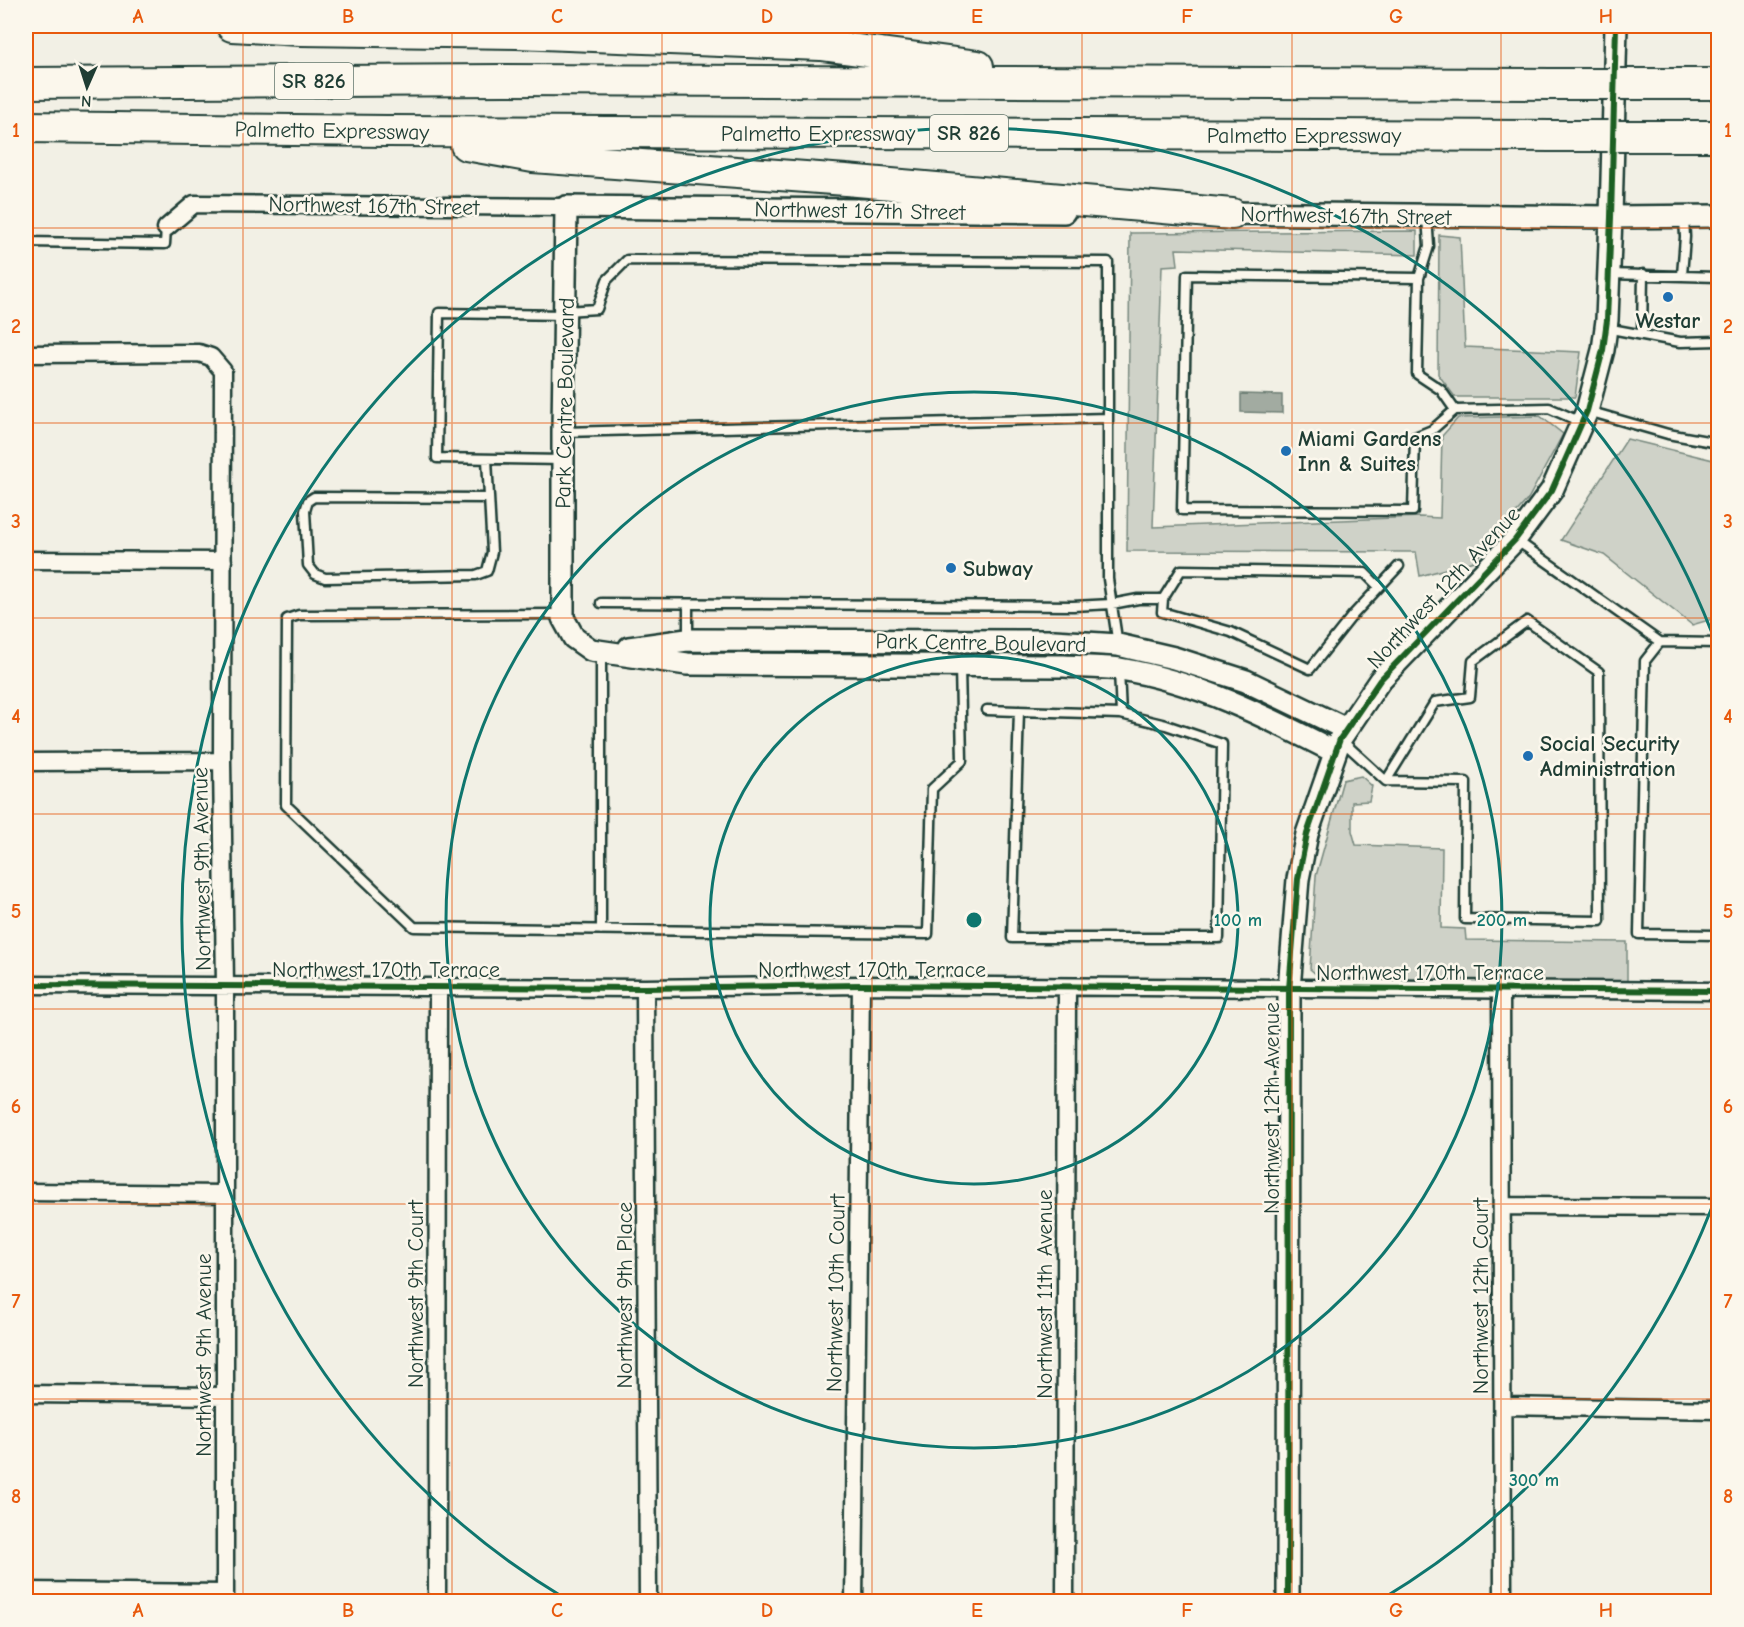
<svg xmlns="http://www.w3.org/2000/svg" width="1744" height="1627" font-family="'Comic Neue',sans-serif">
<style>
.green{fill:#cfd2c8;stroke:#77887e;stroke-width:1.5}
.water{fill:#a2aba1;stroke:#6e7f75;stroke-width:1.5}
.lines{fill:none;stroke-linecap:round;stroke-linejoin:round}
.service-casing{stroke:#1f3d34;stroke-width:13}
.minor-casing{stroke:#1f3d34;stroke-width:21}
.tertiary-casing{stroke:#1f3d34;stroke-width:26}
.motorway-casing{stroke:#1f3d34;stroke-width:34}
.service{stroke:#fbf7ec;stroke-width:8}
.minor{stroke:#fbf7ec;stroke-width:16}
.tertiary{stroke:#fbf7ec;stroke-width:21}
.motorway{stroke:#fbf7ec;stroke-width:30}
.motorway-bridge-casing{stroke:#1f3d34;stroke-width:34;stroke-linecap:butt}
.motorway-bridge{stroke:#fbf7ec;stroke-width:30}
.cycleway-casing{stroke:#fbf7ec;stroke-width:10}
.cycleway{stroke:#1b5e20;stroke-width:6}
.grid{fill:none;stroke:#e8590c;stroke-width:1.5;stroke-opacity:0.55}
.ring{fill:none;stroke:#0f766e;stroke-width:3}
.poi-dot{fill:#1f6fb2;stroke:#fbf7ec;stroke-width:2}
.labels{text-anchor:middle;stroke-width:5;stroke-linejoin:round;paint-order:stroke}
.shield{fill:#fbf7ec;stroke:#61756b;stroke-width:1.5}
.shield-label{font-size:21px;font-weight:bold;fill:#1f3d34}
.street-label{font-size:22px;fill:#1f3d34;stroke:#fbf7ec}
.poi-label{font-size:22px;font-weight:bold;fill:#1f3d34;stroke:#fbf7ec;text-anchor:start}
.centre{fill:#0f766e;stroke:#fbf7ec;stroke-width:3}
.ring-label{font-size:18px;text-anchor:middle;font-weight:bold;fill:#0f766e;stroke:#fbf7ec;stroke-width:5;stroke-linejoin:round;paint-order:stroke}
.neatline{fill:none;stroke:#e8590c;stroke-width:2}
.grid-label{font-size:20px;text-anchor:middle;font-weight:bold;fill:#e8590c}
</style>
<rect width="100%" height="100%" fill="#f2f0e5"/>
<filter id="ink" filterUnits="userSpaceOnUse"><feTurbulence type="fractalNoise" baseFrequency=".0167" numOctaves="2"/><feDisplacementMap in="SourceGraphic" scale="12" xChannelSelector="R" yChannelSelector="G"/><feConvolveMatrix kernelMatrix="1 2 1 2 8 2 1 2 1" color-interpolation-filters="sRGB"/></filter>
<g filter="url(#ink)">
<path class="green" d="M 1417,231 L 1417,255 L 1176,249 L 1178,265 L 1162,266 L 1153,527 L 1420,517 L 1440,518 L 1442,436 L 1458,418 L 1540,416 L 1563,434 L 1528,499 L 1474,561 L 1420,576 L 1416,552 L 1127,551 L 1130,233 Z
M 1439,235 L 1460,237 L 1465,347 L 1581,352 L 1575,397 L 1455,397 L 1438,374 Z
M 1627,439 L 1713,460 L 1718,469 L 1718,609 L 1716,618 L 1692,625 L 1604,555 L 1561,540 Z
M 1361,776 L 1372,786 L 1369,801 L 1352,802 L 1352,831 L 1356,845 L 1442,848 L 1441,928 L 1465,929 L 1466,940 L 1627,942 L 1627,984 L 1333,982 C 1323,979 1317,976 1310,969 L 1316,876 L 1343,780 Z"/>
<path class="water" d="M 1241,394 L 1282,395 L 1282,413 L 1241,412 Z"/>
<g class="lines">
<g class="service-casing">
<path id="service" d="M 26,242 L 165,244 L 166,228
M 1609,274 L 1718,277
M 1682,275 L 1685,237 L 1684,217
M 1419,278 L 1417,374 L 1441,390 L 1455,410 L 1432,430 L 1415,437 L 1413,511 L 1182,510 L 1187,275 L 1419,278 L 1429,246 L 1427,216
M 565,311 L 597,309 L 607,280 L 627,260 L 1108,262 L 1108,579 L 1118,645
M 1606,328 L 1680,342 L 1718,341
M 1642,335 L 1643,274
M 1455,410 L 1549,408 L 1581,422
M 1588,411 L 1668,434 L 1718,443
M 563,432 L 1108,418
M 487,459 L 492,552 L 487,571 L 476,575 L 325,578 L 315,574 L 308,565 L 305,511 L 308,501 L 314,497 L 489,498
M 563,460 L 437,458 L 439,313 L 565,315
M 1516,540 L 1660,642 L 1718,643
M 1163,599 L 1181,570 L 1365,573 L 1379,587
M 601,603 L 1073,606 L 1112,604 L 1138,599 L 1163,599 L 1162,612 L 1231,632 L 1310,669 L 1352,616 L 1399,566
M 561,614 L 299,615 L 287,619 L 286,805 L 414,927 L 928,934 L 932,789 L 962,761 L 960,666
M 688,639 L 688,604
M 1660,642 L 1645,661 L 1639,934 L 1718,935
M 601,652 L 601,930
M 1119,670 L 1121,714
M 987,710 L 1121,714 L 1166,725 L 1222,744 L 1219,938 L 1012,938 L 1019,711
M 1340,739 L 1386,781 L 1466,782 L 1465,919 L 1600,921 L 1599,672 L 1527,621 L 1473,661 L 1470,697 L 1435,702 L 1386,781"/>
</g>
<g class="minor-casing">
<path id="minor" d="M 166,228 L 194,204 L 566,207
M 26,354 L 199,353 L 211,357 L 223,371 L 222,761 L 225,986 L 225,1602
M 26,560 L 223,561
M 26,762 L 222,761
M 26,985 L 645,988 L 861,985 L 1718,991
M 645,988 L 648,1602
M 1501,990 L 1503,1602
M 26,1192 L 225,1194
M 1502,1206 L 1718,1207
M 26,1394 L 225,1396
M 1504,1406 L 1718,1410
M 26,1591 L 225,1593
M 437,1602 L 438,987
M 854,1602 L 861,985
M 1065,1602 L 1067,987"/>
</g>
<g class="tertiary-casing">
<path id="tertiary" d="M 1064,212 L 566,207 L 563,432 L 563,618 L 574,638 L 591,650 L 687,664 L 1064,666 C 1082,667 1101,667 1120,669 C 1196,681 1267,717 1335,752
M 1218,213 L 1611,217 L 1718,216
M 629,648 L 687,640 L 1054,641 L 1118,645 L 1174,658 L 1246,681 L 1346,729
M 1288,1602 L 1289,989 L 1298,879 L 1307,834 L 1340,739 L 1380,680 L 1515,540 L 1552,490 L 1587,411 L 1603,350 L 1607,320 L 1611,217 L 1616,26"/>
</g>
<g class="motorway-casing">
<path id="motorway" d="M 232,26 L 300,30 L 517,33 L 821,45 L 978,66
M 26,83 L 504,80 L 1551,84
M 1676,84 L 1718,84
M 26,127 L 386,131 L 1551,136
M 1676,136 L 1718,136
M 466,145 L 533,157 L 846,180 L 1232,214"/>
</g>
<use href="#service" class="service"/>
<use href="#minor" class="minor"/>
<use href="#tertiary" class="tertiary"/>
<use href="#motorway" class="motorway"/>
<g class="motorway-bridge-casing">
<path id="motorway-bridge" d="M 1551,84 L 1676,84
M 1551,136 L 1676,136"/>
</g>
<use href="#motorway-bridge" class="motorway-bridge"/>
<g class="cycleway-casing">
<path id="cycleway" d="M 26,985 L 645,988 L 861,985 L 1718,991
M 1288,1602 L 1289,989 L 1298,879 L 1307,834 L 1340,739 L 1380,680 L 1515,540 L 1552,490 L 1587,411 L 1603,350 L 1607,320 L 1611,217 L 1616,26"/>
</g>
<use href="#cycleway" class="cycleway"/>
</g>
</g>
<path class="grid" d="M 243,26 L 243,1602M 452,26 L 452,1602M 662,26 L 662,1602M 872,26 L 872,1602M 1082,26 L 1082,1602M 1292,26 L 1292,1602M 1501,26 L 1501,1602M 26,228 L 1718,228M 26,423 L 1718,423M 26,618 L 1718,618M 26,814 L 1718,814M 26,1009 L 1718,1009M 26,1204 L 1718,1204M 26,1399 L 1718,1399"/>
<g class="ring">
<circle cx="974" cy="920" r="264"/>
<circle cx="974" cy="920" r="528"/>
<path d="M1718 1191A792 792 0 0 1 1382 1599M566 1599A792 792 0 1 1 1718 649"/>
</g>
<g class="poi-dot">
<circle cx="1668" cy="297" r="6"/>
<circle cx="1286" cy="451" r="6"/>
<circle cx="951" cy="568" r="6"/>
<circle cx="1528" cy="756" r="6"/>
</g>
<g class="labels">
<g class="shield">
<rect x="275" y="63" width="78" height="36" rx="4.5"/>
<rect x="930" y="115" width="78" height="36" rx="4.5"/>
</g>
<g class="shield-label">
<text x="314" y="88">SR 826</text>
<text x="969" y="140">SR 826</text>
</g>
<g class="street-label">
<text transform="translate(332 130) rotate(1)" y="8">Palmetto Expressway</text>
<text x="818" y="141">Palmetto Expressway</text>
<text x="1304" y="143">Palmetto Expressway</text>
<text transform="translate(374 205) rotate(1)" y="8">Northwest 167th Street</text>
<text transform="translate(860 210) rotate(1)" y="8">Northwest 167th Street</text>
<text transform="translate(1346 215) rotate(1)" y="8">Northwest 167th Street</text>
<text transform="translate(564 403) rotate(-89)" y="8">Park Centre Boulevard</text>
<text transform="translate(1443 587) rotate(-47)" y="8">Northwest 12th Avenue</text>
<text transform="translate(981 642) rotate(1)" y="8">Park Centre Boulevard</text>
<text transform="translate(201 869) rotate(-91)" y="8">Northwest 9th Avenue</text>
<text x="386" y="977">Northwest 170th Terrace</text>
<text x="872" y="977">Northwest 170th Terrace</text>
<text x="1430" y="980">Northwest 170th Terrace</text>
<text transform="translate(1271 1108) rotate(-90)" y="8">Northwest 12th Avenue</text>
<text transform="translate(835 1293) rotate(-89)" y="8">Northwest 10th Court</text>
<text transform="translate(415 1294) rotate(-90)" y="8">Northwest 9th Court</text>
<text transform="translate(1044 1294) rotate(-90)" y="8">Northwest 11th Avenue</text>
<text transform="translate(624 1295) rotate(-90)" y="8">Northwest 9th Place</text>
<text transform="translate(1480 1296) rotate(-90)" y="8">Northwest 12th Court</text>
<text transform="translate(203 1355) rotate(-90)" y="8">Northwest 9th Avenue</text>
</g>
<g class="poi-label">
<text x="1668" y="328" text-anchor="middle">Westar</text>
<text x="1298" y="446">Miami Gardens<tspan x="1298" dy="25">Inn &amp; Suites</tspan></text>
<text x="963" y="576">Subway</text>
<text x="1540" y="751">Social Security<tspan x="1540" dy="25">Administration</tspan></text>
</g>
</g>
<circle cx="974" cy="920" r="9" class="centre"/>
<g class="ring-label">
<text x="1238" y="926">100 m</text>
<text x="1502" y="926">200 m</text>
<text x="1534" y="1486">300 m</text>
</g>
<rect width="1744" height="1627" fill="none" stroke="#fbf7ec" stroke-width="66"/>
<g transform="translate(87 87) rotate(183)" stroke="#fbf7ec" stroke-width="4.5" paint-order="stroke">
<path d="M0-4.5L10 22L0 15L-10 22Z" fill="#1f3d34"/>
<text y="-9" font-size="16" font-weight="bold" text-anchor="middle" fill="#1f3d34">N</text>
</g>
<rect x="33" y="33" width="1678" height="1561" class="neatline"/>
<g class="grid-label">
<text x="138" y="23">A</text>
<text x="348" y="23">B</text>
<text x="557" y="23">C</text>
<text x="767" y="23">D</text>
<text x="977" y="23">E</text>
<text x="1187" y="23">F</text>
<text x="1396" y="23">G</text>
<text x="1606" y="23">H</text>
<text x="16" y="137">1</text>
<text x="1728" y="137">1</text>
<text x="16" y="333">2</text>
<text x="1728" y="333">2</text>
<text x="16" y="528">3</text>
<text x="1728" y="528">3</text>
<text x="16" y="723">4</text>
<text x="1728" y="723">4</text>
<text x="16" y="918">5</text>
<text x="1728" y="918">5</text>
<text x="16" y="1113">6</text>
<text x="1728" y="1113">6</text>
<text x="16" y="1308">7</text>
<text x="1728" y="1308">7</text>
<text x="16" y="1503">8</text>
<text x="1728" y="1503">8</text>
<text x="138" y="1617">A</text>
<text x="348" y="1617">B</text>
<text x="557" y="1617">C</text>
<text x="767" y="1617">D</text>
<text x="977" y="1617">E</text>
<text x="1187" y="1617">F</text>
<text x="1396" y="1617">G</text>
<text x="1606" y="1617">H</text>
</g>
</svg>
